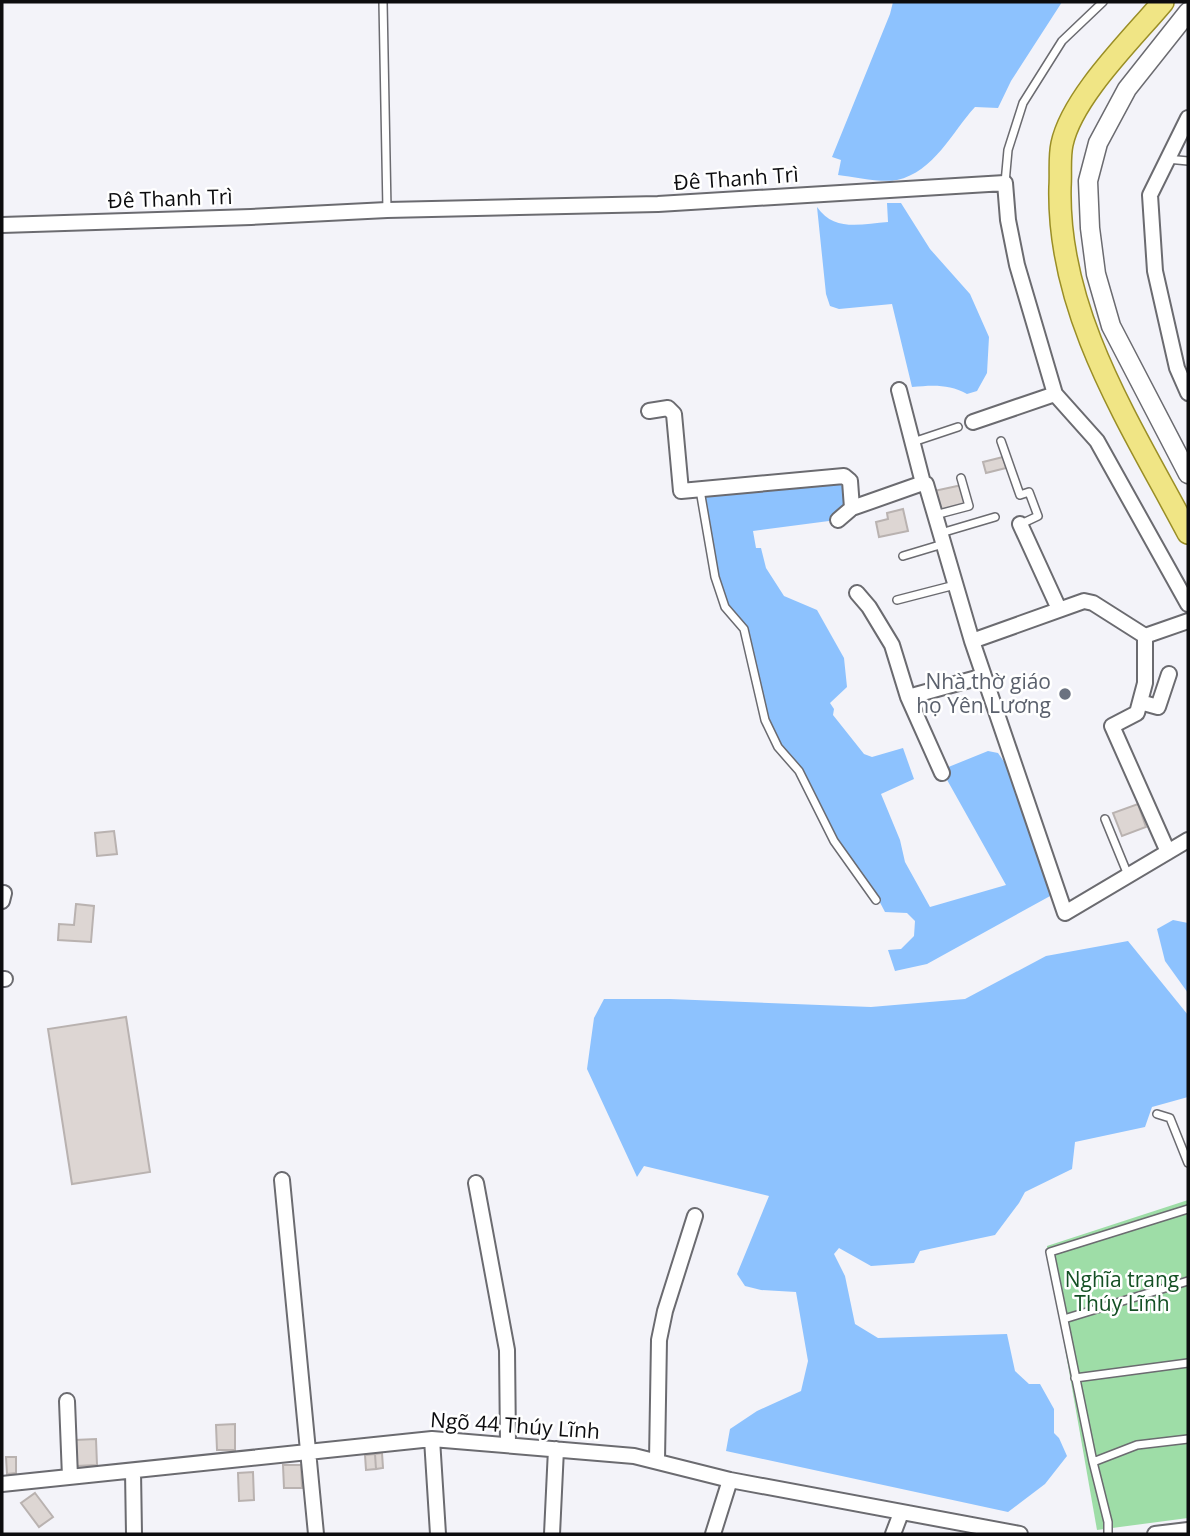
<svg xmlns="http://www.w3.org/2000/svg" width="1190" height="1536" font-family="'Open Sans',sans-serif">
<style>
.green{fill:#9edda7}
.water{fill:#8dc2fe}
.building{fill:#ddd6d3;stroke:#b9b2b0;stroke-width:2}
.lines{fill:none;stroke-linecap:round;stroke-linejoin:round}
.service-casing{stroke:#6b6b70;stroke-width:10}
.minor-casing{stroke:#6b6b70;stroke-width:18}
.tertiary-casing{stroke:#6b6b70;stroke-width:21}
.primary-casing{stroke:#9a8e26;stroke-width:24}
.service{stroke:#fff;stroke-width:7}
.minor{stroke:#fff;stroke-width:14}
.tertiary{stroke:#fff;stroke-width:18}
.primary{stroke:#f0e585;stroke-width:21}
.worship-dot{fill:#6b7280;stroke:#fff;stroke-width:2.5}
.labels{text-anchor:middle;stroke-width:5;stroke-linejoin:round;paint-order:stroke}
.street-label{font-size:21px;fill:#0c0c0e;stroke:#fff}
.worship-label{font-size:21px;fill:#5b616d;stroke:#fff;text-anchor:end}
.park-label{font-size:21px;fill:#145024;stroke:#fff}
</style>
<rect width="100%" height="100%" fill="#f3f3f9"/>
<path class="green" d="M 1188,1200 L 1188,1518 L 1097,1530 L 1047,1246 Z"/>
<path class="water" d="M 893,2 L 1062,2 L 1011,81 L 998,108 L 975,107 C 952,132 934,172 897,180 C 882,183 854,177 838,175 L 841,160 L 832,157 L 890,14 Z
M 887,203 L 901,203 L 930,249 L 970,294 L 989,337 L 987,373 L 977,391 L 967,394 C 949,384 933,385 912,387 L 892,304 L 839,309 L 830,306 L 826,294 L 817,207 C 834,232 861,224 888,222 Z
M 836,481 L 845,489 L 845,504 L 829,521 L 753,531 L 756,548 L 761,548 L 766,568 L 784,596 L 817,610 L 844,658 L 847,687 L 830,703 L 834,709 L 833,715 L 864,754 L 872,757 L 903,748 L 914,779 L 881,794 L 900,840 L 905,862 L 930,907 L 1006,885 L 946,778 L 946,768 L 988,751 L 998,753 L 1005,763 L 1052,895 L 927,964 L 895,971 L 888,950 L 901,949 L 914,936 L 915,921 L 907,913 L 885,912 L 876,895 L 835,837 L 779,744 L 767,718 L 748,629 L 725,603 L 709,540 L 703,499 L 708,492 Z
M 1173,920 L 1188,923 L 1188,993 L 1165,961 L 1157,929 Z
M 1128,941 L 1188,1015 L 1188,1097 L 1152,1107 L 1145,1127 L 1075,1142 L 1072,1169 L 1025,1192 L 1019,1203 L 995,1235 L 920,1251 L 914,1263 L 871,1266 L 839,1248 L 834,1254 L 845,1276 L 855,1324 L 878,1338 L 1007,1334 L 1015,1371 L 1029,1384 L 1040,1384 L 1054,1409 L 1054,1433 L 1059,1438 L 1067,1456 L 1045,1484 L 1008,1512 L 726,1451 L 730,1429 L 757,1411 L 801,1391 L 808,1361 L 796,1292 L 761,1290 L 745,1286 L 737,1274 L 769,1196 L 644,1166 L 637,1177 L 587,1069 L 594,1018 L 604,999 L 670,999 L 871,1007 L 965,999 L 1046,956 Z"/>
<path class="building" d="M 1003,457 L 1006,468 L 986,473 L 983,462 Z
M 962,485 L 966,505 L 938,512 L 934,491 Z
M 903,509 L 908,531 L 879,537 L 876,522 L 888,519 L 887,513 Z
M 1138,804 L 1146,827 L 1122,836 L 1113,813 Z
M 114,831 L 117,854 L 97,856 L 95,833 Z
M 76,904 L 94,906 L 91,942 L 58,940 L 59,924 L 74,925 Z
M 126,1017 L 150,1172 L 72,1184 L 48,1029 Z
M 235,1424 L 235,1450 L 217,1450 L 216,1425 Z
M 96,1439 L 97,1465 L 76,1466 L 75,1440 Z
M 382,1453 L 383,1468 L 376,1469 L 375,1454 Z
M 375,1454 L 376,1469 L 366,1470 L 365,1455 Z
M 6,1457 L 16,1457 L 16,1473 L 7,1474 Z
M 283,1465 L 301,1465 L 302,1488 L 284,1488 Z
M 253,1472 L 254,1500 L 239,1501 L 238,1473 Z
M 35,1493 L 53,1517 L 39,1527 L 21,1503 Z"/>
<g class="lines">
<g class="service-casing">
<path id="service" d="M 383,2 L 387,210
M 1167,159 L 1188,161
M 1005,183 L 1008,150 L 1023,103 L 1062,41 L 1103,2
M 1001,441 L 1020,495 L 1029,492 L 1038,516 L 1021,524
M 913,442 L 958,427
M 700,490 L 715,577 L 725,607 L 744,629 L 765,720 L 778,747 L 799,771 L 834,841 L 876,900
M 935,515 L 969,506 L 961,478
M 941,533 L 995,517
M 903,556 L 943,544
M 897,600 L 955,585
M 1105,819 L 1128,875
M 1157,1114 L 1170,1118 L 1188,1163
M 1064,1319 L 1188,1281
M 1075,1378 L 1188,1363
M 1093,1462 L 1137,1445 L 1188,1439
M 1108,1534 L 1108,1522 L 1093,1462 L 1050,1252 L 1188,1209"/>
</g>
<g class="minor-casing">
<path id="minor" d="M 1188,118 L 1150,195 L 1155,271 L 1177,368 L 1188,393
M 2,225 L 251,217 L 387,210 L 658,204 L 1005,183 L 1008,220 L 1017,265 L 1055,394 L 1097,441 L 1188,604
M 899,390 L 923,483
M 649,411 L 668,408 L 674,414 L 681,491 L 844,476 L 850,481 L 852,508
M 973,422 L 1055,394
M 838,520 L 852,508 L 923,483 L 926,484 L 972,641 L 1065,913 L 1188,840
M 1020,524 L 1059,609
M 857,593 L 869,607 L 892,645 L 908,697 L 942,773
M 1145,636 L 1145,683 L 1137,713 L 1112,726 L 1168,852
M 972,641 L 1084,601 L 1093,603 L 1145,636 L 1188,621
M 908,697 L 984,676
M 1140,702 L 1158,707 L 1169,674
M 2,901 L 4,893
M 2,979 L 5,979
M 282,1180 L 316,1534
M 476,1183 L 507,1350 L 508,1444
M 67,1401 L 70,1477
M 432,1439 L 438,1534
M 657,1460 L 659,1340 L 665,1311 L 695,1216
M 133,1471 L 134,1534
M 2,1484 L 432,1439 L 634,1456 L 730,1480 L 1020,1534
M 552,1534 L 556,1449
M 713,1534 L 730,1480
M 893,1534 L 901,1513
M 1155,1534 L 1188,1530"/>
</g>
<g class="tertiary-casing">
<path id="tertiary" d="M 1188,12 L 1127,89 L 1098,143 L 1088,181 L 1090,228 L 1096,274 L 1111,326 L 1188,474"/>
</g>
<g class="primary-casing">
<path id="primary" d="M 1163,2 C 1132,39 1072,97 1062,144 C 1059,158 1061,174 1060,187 C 1057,314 1131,425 1188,533"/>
</g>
<use href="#service" class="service"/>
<use href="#minor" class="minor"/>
<use href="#tertiary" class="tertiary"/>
<use href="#primary" class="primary"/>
</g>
<circle class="worship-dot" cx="1065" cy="694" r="7"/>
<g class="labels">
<g class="street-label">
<text transform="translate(736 179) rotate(-4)" y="7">Đê Thanh Trì</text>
<text transform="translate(170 199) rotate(-2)" y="7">Đê Thanh Trì</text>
<text transform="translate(515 1426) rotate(4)" y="7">Ngõ 44 Thúy Lĩnh</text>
</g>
<g class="worship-label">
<text x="1051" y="689">Nhà thờ giáo<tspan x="1051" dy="24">họ Yên Lương</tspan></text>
</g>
<g class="park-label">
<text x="1122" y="1287">Nghĩa trang<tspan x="1122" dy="24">Thúy Lĩnh</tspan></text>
</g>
</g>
<rect width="1190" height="1536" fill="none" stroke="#0c0c0e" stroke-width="7"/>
</svg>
